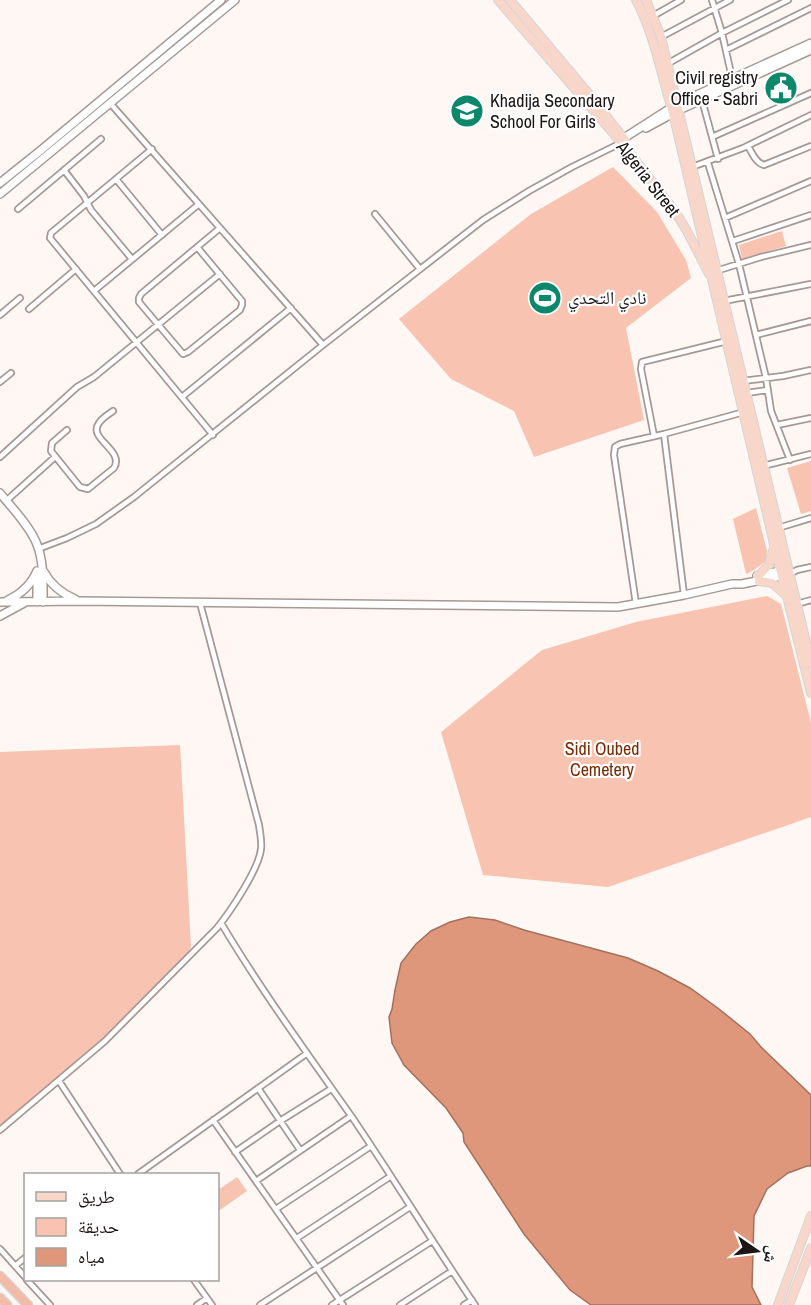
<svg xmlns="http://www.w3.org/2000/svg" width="811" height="1305" font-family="'Archivo Narrow','Noto Naskh Arabic',sans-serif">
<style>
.green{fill:#f8c3b0}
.water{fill:#df977c;stroke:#a4705d;stroke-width:1.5}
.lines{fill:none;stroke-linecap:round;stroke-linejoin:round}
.street-casing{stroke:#a69995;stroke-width:8}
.secondary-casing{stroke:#a69995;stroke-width:10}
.primary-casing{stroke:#d6d5d5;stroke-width:10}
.highway-casing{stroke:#d6d5d5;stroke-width:11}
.street{stroke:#fff;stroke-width:4.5}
.secondary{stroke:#fff;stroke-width:7}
.primary{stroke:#f8d6ca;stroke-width:8}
.highway{stroke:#f3bba6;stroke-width:8}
.labels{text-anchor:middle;stroke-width:4.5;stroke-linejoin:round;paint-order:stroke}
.poi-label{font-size:18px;fill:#1b1614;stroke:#fff;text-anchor:start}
.street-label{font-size:18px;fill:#1b1614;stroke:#fff}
.park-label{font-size:18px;fill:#7d2900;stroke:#fff}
</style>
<rect width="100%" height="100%" fill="#fff7f4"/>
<path class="green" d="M 613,167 L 657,212 L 686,260 L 691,278 L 626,328 L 644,420 L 534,457 L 514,411 L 451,379 L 399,319 L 531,214 Z
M 782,231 L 786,246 L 742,259 L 739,245 Z
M 811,461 L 811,511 L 801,514 L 787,468 Z
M 756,508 L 767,551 L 766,561 L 754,570 L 746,574 L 733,519 Z
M 767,596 L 781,604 L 811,723 L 811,817 L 608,887 L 483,875 L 441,732 L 542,650 L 636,622 Z
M 180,745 L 191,946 L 189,953 L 111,1031 L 0,1126 L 0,752 Z
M 237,1177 L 247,1191 L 220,1210 L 218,1207 L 218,1190 Z"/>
<path class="water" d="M 469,917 L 495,920 L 524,930 L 628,958 L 658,971 L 690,988 L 719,1009 L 750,1034 L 761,1047 L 811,1095 L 811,1166 L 807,1166 L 788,1173 L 767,1189 L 754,1216 L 752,1287 L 761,1305 L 591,1305 L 570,1290 L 524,1234 L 464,1142 L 463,1133 L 446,1108 L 404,1065 L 392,1043 L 389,1017 L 392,1009 L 395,990 L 401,963 L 416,944 L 431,931 L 450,922 Z"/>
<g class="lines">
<g class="street-casing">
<path id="street" d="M 712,0 L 722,33 L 732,78
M 653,16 L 681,0
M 661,37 L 730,0
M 726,50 L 811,8
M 667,64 L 722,33 L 788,0
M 702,100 L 718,159
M 110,103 L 323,345
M 712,137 L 811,93
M 748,146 C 752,153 756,163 764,165 L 811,146
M 152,149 L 51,233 L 50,238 L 213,435
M 708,163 L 739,264 L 766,378 L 771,411 L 790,460
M 692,167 L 743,148 L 811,115
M 64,170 L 84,196 L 91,210 L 132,259
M 116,179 L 162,235
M 18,209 L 101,139
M 375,214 L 420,269
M 725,218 L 811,181
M 733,241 L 811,215
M 197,247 L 242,301 L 242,305 L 240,310 L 188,352 L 183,354 L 139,302 L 139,298 L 141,294 L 220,228
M 716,271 L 761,257 L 811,245
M 94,291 L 199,204
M 724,301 L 811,284
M 29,309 L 76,269
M 0,315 L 20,298
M 756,335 L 811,321
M 743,381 L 783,376 L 811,370
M 0,382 L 11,373
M 747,393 L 768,390
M 182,397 L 291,308
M 777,425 L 811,418
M 67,430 L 52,443 L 51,451 L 80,487 L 88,489 L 114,468 C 125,450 87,439 99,423 C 102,418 109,414 113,411
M 664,434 L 684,595
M 654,436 L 641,369 L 642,362 L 727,341
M 0,457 L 77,387 L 94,377 L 220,274
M 763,466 L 811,454
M 6,501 L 55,457
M 778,528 L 811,518
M 38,549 L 67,538 L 96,524 L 134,497 L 323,345 L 483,220 L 529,191 L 572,167 L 621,143
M 790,574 L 797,570 L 811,567
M 636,604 L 614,455 L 615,447 L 620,444 L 664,434 L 744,412
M 797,604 L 811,600
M 221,923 C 261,990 307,1053 352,1117 C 394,1179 433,1243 475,1305
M 59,1081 L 120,1174
M 258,1088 L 300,1150
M 213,1120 L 343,1305
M 0,1130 L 105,1041 L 217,928 C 230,912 259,869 261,849 C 262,841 260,833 259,825 L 200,603
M 235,1152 L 280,1121 L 331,1089
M 138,1174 L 306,1054
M 256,1181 L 351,1116
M 276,1209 L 371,1146
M 297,1238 L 391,1176
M 0,1249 L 26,1278
M 15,1266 L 26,1257
M 27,1280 L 50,1305
M 194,1280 L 212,1305
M 197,1305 L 207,1298
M 260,1305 L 410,1207
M 332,1305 L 432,1241
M 400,1305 L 452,1271
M 464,1305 L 472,1300"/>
</g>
<g class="secondary-casing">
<path id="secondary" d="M 646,128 L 679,110 L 811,50
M 621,140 L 677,104 L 811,43
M 0,183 L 40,151 L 221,0
M 0,194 L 235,0
M 0,493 C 12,508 28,524 36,542 C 44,560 43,582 43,602
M 44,572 C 51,585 61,593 75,599
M 757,576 L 784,570
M 8,600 C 21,594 31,585 37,571
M 0,602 L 80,601 L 618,607 L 684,595 L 732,584 L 742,584 L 790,574
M 37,602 L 37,574
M 0,616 L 24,603"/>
</g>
<g class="primary-casing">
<path id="primary" d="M 498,0 L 626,148 L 674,210 L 687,231 L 709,274
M 510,0 L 589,94 L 625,140
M 636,0 C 655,36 661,75 673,113 L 774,544 L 811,693
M 646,0 L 661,37 L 677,104 L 811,663
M 758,576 L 769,565 L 774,548
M 759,581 L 772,583 L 786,595
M 778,1305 L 811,1216
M 789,1305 L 811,1248"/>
</g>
<g class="highway-casing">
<path id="highway" d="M 0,1276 L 28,1305
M 0,1298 L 7,1305"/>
</g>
<use href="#street" class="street"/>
<use href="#secondary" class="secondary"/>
<use href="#primary" class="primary"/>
<use href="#highway" class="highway"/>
</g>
<defs>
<g id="civic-disc" transform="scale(1.725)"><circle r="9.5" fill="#0b886a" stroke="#fff"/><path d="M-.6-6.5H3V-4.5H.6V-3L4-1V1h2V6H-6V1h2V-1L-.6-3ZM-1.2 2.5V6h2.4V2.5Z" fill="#fff"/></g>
<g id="school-disc" transform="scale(1.725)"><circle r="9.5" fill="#0b886a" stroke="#fff"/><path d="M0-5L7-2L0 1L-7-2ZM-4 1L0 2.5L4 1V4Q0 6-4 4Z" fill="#fff"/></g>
<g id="stadium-disc" transform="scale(1.725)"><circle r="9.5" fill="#0b886a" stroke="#fff"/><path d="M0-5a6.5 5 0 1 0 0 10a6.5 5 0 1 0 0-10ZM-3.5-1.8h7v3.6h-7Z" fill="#fff"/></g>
</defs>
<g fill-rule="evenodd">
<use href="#civic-disc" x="781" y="88"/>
<use href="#school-disc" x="467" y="111"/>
<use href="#stadium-disc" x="545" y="298"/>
</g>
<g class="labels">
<g class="poi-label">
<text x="758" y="84" text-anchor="end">Civil registry<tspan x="758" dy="21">Office - Sabri</tspan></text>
<text x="490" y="107">Khadija Secondary<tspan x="490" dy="21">School For Girls</tspan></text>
<text x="568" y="304">نادي التحدي</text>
</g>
<g class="street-label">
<text transform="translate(648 179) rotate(52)" y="6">Algeria Street</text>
</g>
<g class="park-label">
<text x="602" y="755">Sidi Oubed<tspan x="602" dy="21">Cemetery</tspan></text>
</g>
</g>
<rect x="24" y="1173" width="195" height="108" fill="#ffffff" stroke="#a4a2a1" stroke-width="1.5"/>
<rect x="36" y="1192" width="30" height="9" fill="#f8d6ca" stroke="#a4a2a1" stroke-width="1.5"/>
<text x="78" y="1203" font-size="18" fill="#1b1614">طريق</text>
<rect x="36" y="1218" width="30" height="18" fill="#f8c3b0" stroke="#a4a2a1" stroke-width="1.5"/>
<text x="78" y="1233" font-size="18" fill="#1b1614">حديقة</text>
<rect x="36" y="1248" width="30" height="18" fill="#df977c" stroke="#a4a2a1" stroke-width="1.5"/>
<text x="78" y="1263" font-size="18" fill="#1b1614">مياه</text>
<g transform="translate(757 1251) rotate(104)" stroke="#ffffff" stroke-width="4.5" paint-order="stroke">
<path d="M0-4.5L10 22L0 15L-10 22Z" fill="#1b1614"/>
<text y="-9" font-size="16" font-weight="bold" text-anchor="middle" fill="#1b1614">ش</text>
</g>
</svg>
